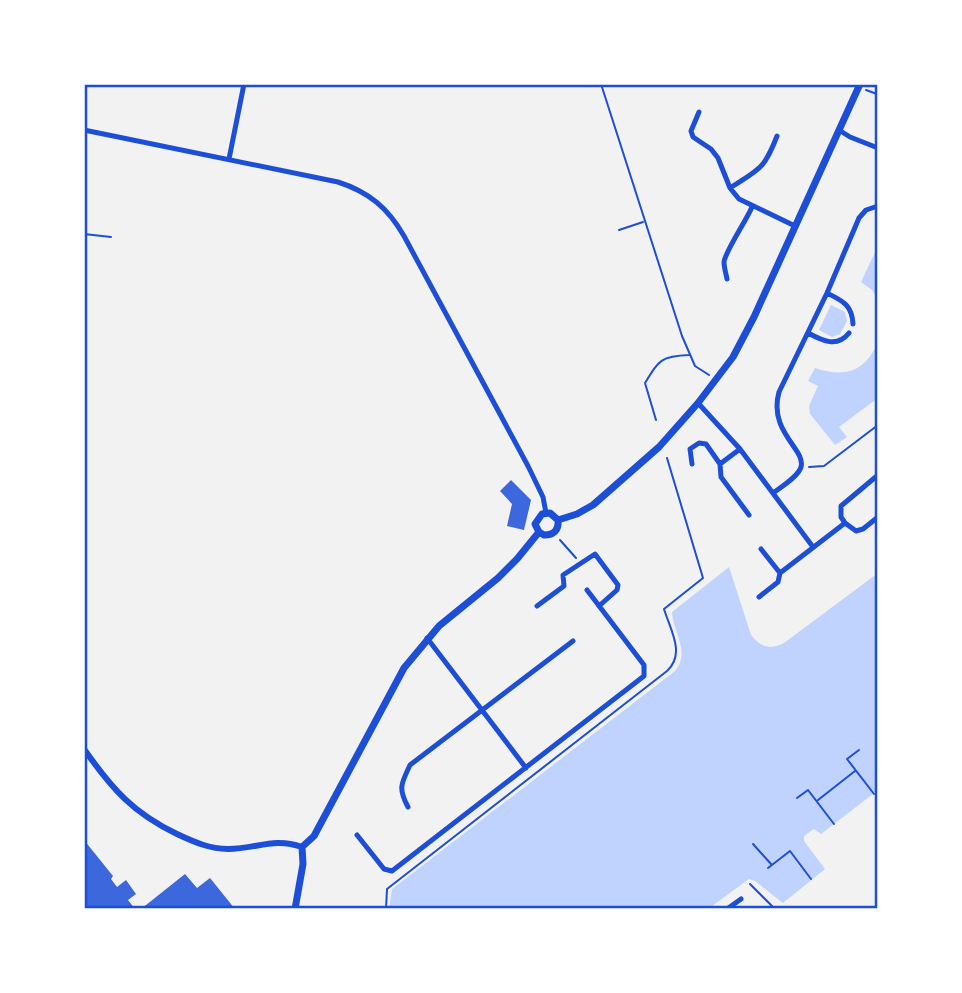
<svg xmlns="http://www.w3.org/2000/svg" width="962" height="993" font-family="Barlow,sans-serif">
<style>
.water{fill:#bfd3fe}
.building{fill:#3d67dc}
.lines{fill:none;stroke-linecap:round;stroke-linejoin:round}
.path{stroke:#1d4ed8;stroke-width:2}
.minor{stroke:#1d4ed8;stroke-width:5}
.tertiary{stroke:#1d4ed8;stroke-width:6}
.secondary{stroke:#1d4ed8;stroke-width:7}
.neatline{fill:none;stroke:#1d4ed8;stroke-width:2.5}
</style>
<rect width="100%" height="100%" fill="#f2f2f2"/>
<path class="water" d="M 878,246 L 878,300 L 872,290 L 861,282 Z
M 831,305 L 845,312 L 847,321 L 840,334 L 832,337 L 819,330 Z
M 878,342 L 878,398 L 839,427 L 847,437 L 835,445 L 810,414 L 809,406 L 818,386 L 808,381 L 815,368 C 845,378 865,372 878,342 Z
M 729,567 L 751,635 C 760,647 771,650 784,643 L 878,573 L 878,790 L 821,834 L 814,829 L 804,836 L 804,841 L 825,869 L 783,903 L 755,881 L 749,879 L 708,909 L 389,909 L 392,889 L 675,671 C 691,652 673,633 672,612 Z"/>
<path class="building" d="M 511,480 L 531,500 L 524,530 L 507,526 L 512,504 L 500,491 Z
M 84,840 L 113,876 L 111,879 L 117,887 L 126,880 L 136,894 L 128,900 L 135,909 L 84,909 Z
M 185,874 L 197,888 L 210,878 L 235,909 L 141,909 Z"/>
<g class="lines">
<path class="path" d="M 601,84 L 682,336 L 695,366 L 709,375
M 866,90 L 877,94 L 878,91
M 619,230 L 643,222
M 84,234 L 111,237
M 656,420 L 645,383 C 659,360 661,356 689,355
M 809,467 L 824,466 L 878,425
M 560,540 L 576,558
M 859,750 L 847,759 L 874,794
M 797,798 L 808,790 L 834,824
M 818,800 L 855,771
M 753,844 L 771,864
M 768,868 L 790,851 L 811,879
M 750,884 L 775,909
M 386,909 L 387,889 L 667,671 C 686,654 670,629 664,609 L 703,578 L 667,458"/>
<path class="minor" d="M 699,112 L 691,131 L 693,137 L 711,149 L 718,158 L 730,188 L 739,199 L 795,226
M 84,130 L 338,182 C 369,192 388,208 404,236 L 528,466 L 543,497 L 546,513
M 839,130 L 850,137 L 878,148
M 229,159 L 244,84
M 730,188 C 759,169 764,170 777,136
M 727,279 C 726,274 724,267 724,262 C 725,252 746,221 752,207
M 827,293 C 843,301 852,305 853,324
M 808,333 C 823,341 837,348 849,333
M 698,403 L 740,449 L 813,547
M 692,464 L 690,449 L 699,443 L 706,444 L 720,464 L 721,477 L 749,515
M 720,464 L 740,449
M 773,493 C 781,487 798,477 801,467 C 806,449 768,432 779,392 L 827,293 L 859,218 L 866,210 L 878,206
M 845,523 L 856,531 L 863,529 L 878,517
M 761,549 L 780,573 L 845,523 L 841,517 L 841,506 L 878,475
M 759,597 L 778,582 L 780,573
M 537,606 L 564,586 L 563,575 L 595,554 L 618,585 L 617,590 L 599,606
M 427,638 L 526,768
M 408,807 C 398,788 401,784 410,765 L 573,641
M 357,835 L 384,869 L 392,871 L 644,676 L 644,665 L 587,590
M 727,909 L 741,899"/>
<path class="tertiary" d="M 84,749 C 112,789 133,813 177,834 C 194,842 210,849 228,849 C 257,849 273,837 302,847"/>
<path class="secondary" d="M 558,520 L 577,514 L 593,505 L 659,447 L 698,403 L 733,357 L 754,317 L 860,84
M 539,532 L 535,524 L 542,514 L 550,513 L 558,520
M 539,532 L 544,535 C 554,535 559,530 558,520
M 295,909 L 303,864 L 302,847 L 314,836 L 404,668 L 439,626 L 498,578 L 517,559 L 539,532"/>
</g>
<rect width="962" height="993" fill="none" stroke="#ffffff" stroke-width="172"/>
<rect x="86" y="86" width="790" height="821" class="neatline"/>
</svg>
